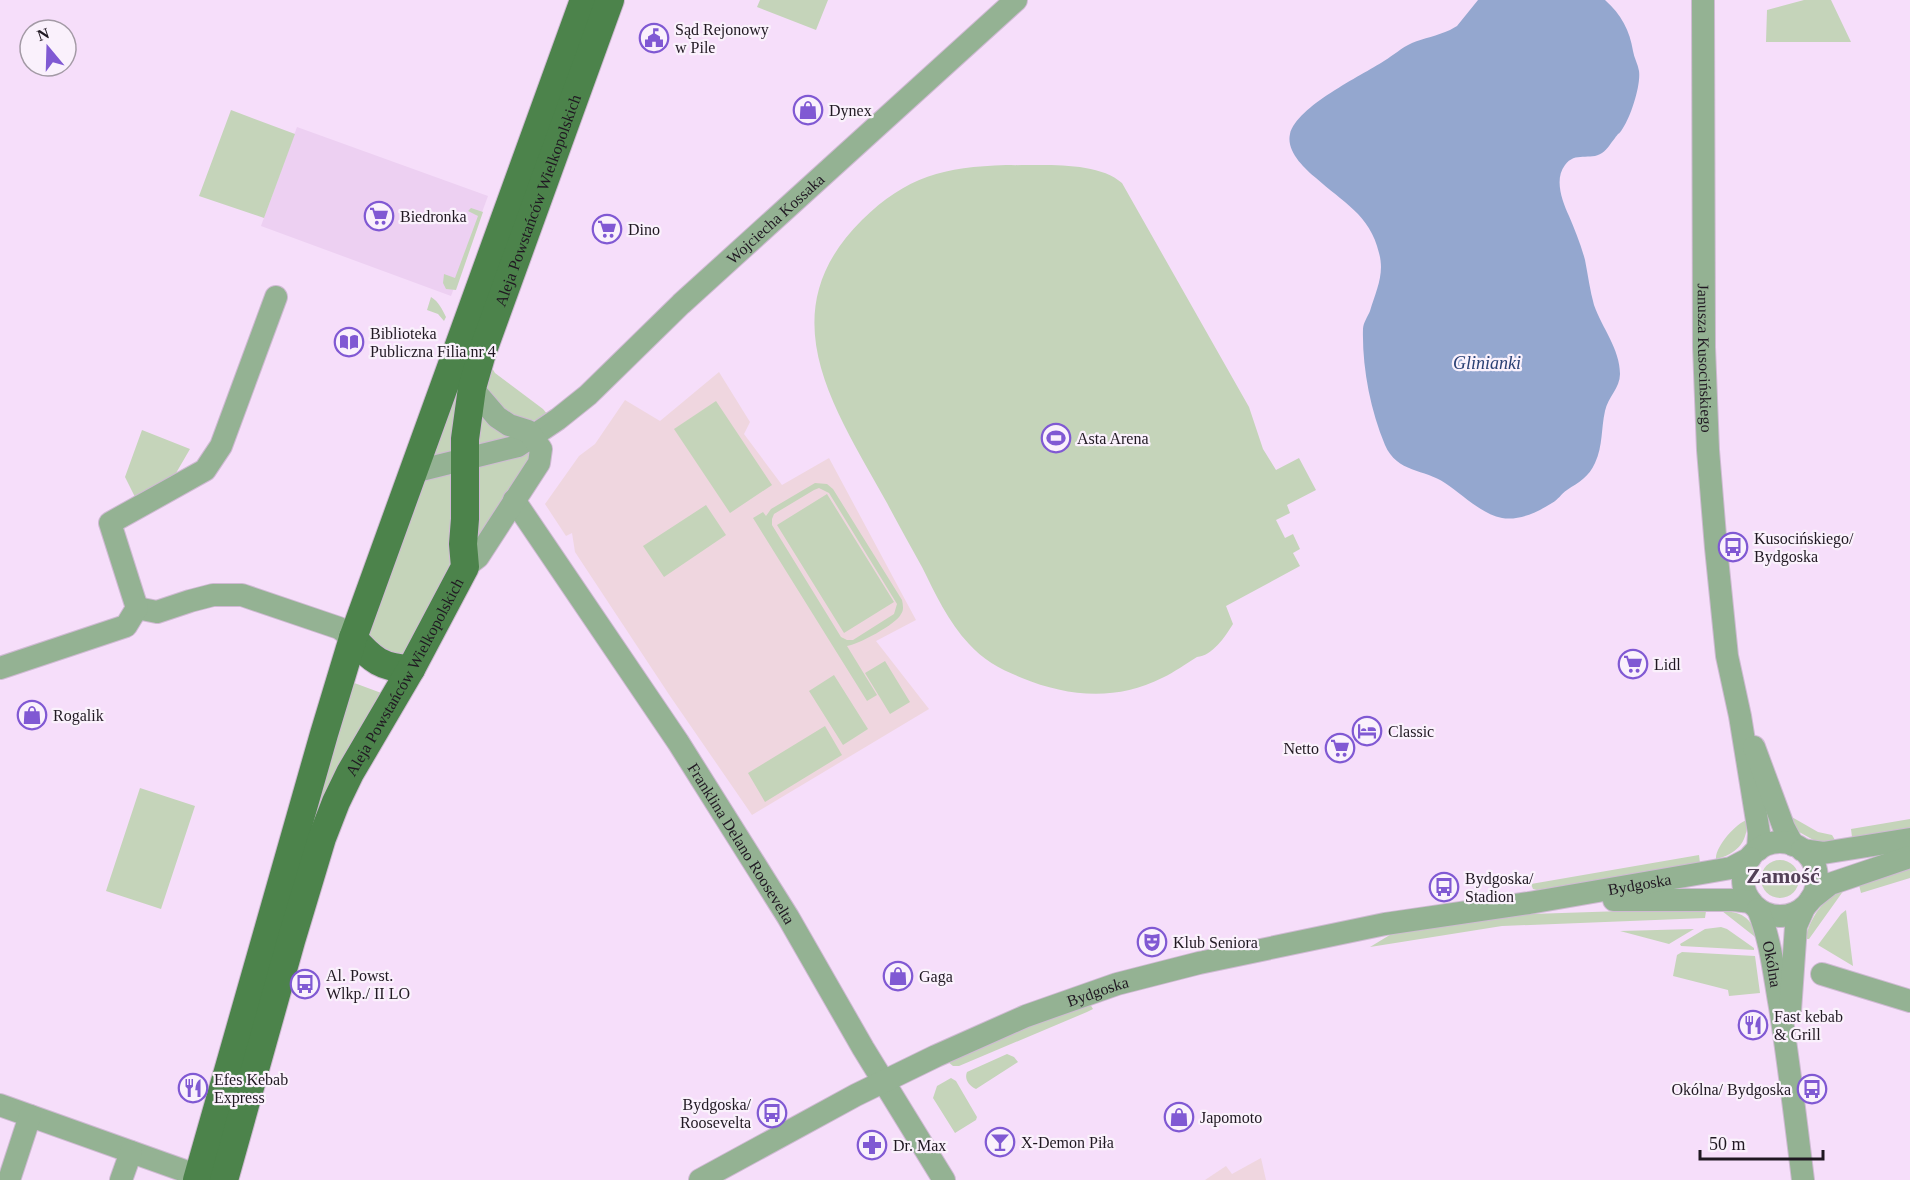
<svg xmlns="http://www.w3.org/2000/svg" width="1910" height="1180" font-family="Georgia,serif">
<style>
.built{fill:#edd0f2}
.education{fill:#efd6df}
.green{fill:#c5d4ba;fill-rule:evenodd}
.water{fill:#94a7cf}
.lines{fill:none;stroke-linecap:round;stroke-linejoin:round}
.minor-casing{stroke:#cfbad3;stroke-width:24}
.major-casing{stroke:#cfbad3;stroke-width:30}
.minor{stroke:#94b293;stroke-width:22}
.major{stroke:#4c834b;stroke-width:28}
.labels{text-anchor:middle;stroke-width:4.5;stroke-linejoin:round;paint-order:stroke}
.poi-label{font-size:16px;fill:#201822;stroke:#faf1fc;text-anchor:start}
.street-label{font-size:16px;fill:#201822;stroke:#faf1fc}
.water-label{font-size:18px;font-style:italic;fill:#2a4074;stroke:#faf1fc}
.district-label{font-size:22px;font-weight:bold;fill:#534057;stroke:#faf1fc}
</style>
<rect width="100%" height="100%" fill="#f6defa"/>
<path class="built" d="M 297,127 L 488,196 L 451,296 L 261,226 Z"/>
<path class="education" d="M 719,372 L 750,422 L 744,434 L 782,485 L 829,458 L 916,620 L 876,641 L 929,709 L 752,815 L 670,696 L 575,552 L 572,533 L 566,536 L 545,504 L 579,456 L 595,444 L 625,400 L 660,421 Z
M 1261,1158 L 1266,1180 L 1205,1180 L 1226,1166 L 1232,1174 Z"/>
<path class="green" d="M 760,0 L 828,0 L 816,30 L 757,7 Z
M 1804,0 L 1831,0 L 1851,42 L 1766,42 L 1767,10 Z
M 231,110 L 295,134 L 264,218 L 199,196 Z
M 1006,165 C 1039,166 1096,160 1122,183 L 1249,407 L 1263,449 L 1276,470 L 1299,458 L 1316,490 L 1287,505 L 1290,513 L 1276,520 L 1285,538 L 1293,534 L 1300,549 L 1293,553 L 1300,566 L 1226,606 L 1233,624 C 1225,637 1212,656 1197,657 C 1185,664 1175,672 1162,678 C 1117,701 1068,697 1022,678 C 1002,670 983,660 969,644 C 948,622 935,593 922,567 C 910,545 898,524 887,503 C 835,409 767,314 862,220 C 907,176 944,167 1006,165 Z
M 471,208 L 483,212 L 456,290 L 446,289 L 443,283 L 444,274 L 455,278 L 478,216 L 468,211 Z
M 431,297 C 439,302 442,309 446,317 L 444,321 L 438,314 L 427,310 Z
M 466,354 L 456,453 L 428,458 Z
M 492,368 L 495,373 L 543,409 L 548,415 L 528,423 L 502,415 L 485,385 Z
M 716,401 L 772,485 L 730,513 L 674,429 Z
M 478,405 L 522,436 L 476,450 Z
M 142,430 L 190,449 L 172,480 L 136,499 L 125,477 Z
M 526,451 L 533,456 L 474,552 L 474,464 Z
M 456,468 L 453,548 L 449,568 L 408,652 L 391,658 L 367,640 L 425,481 L 431,476 Z
M 815,483 L 827,484 L 833,489 L 902,600 C 903,605 904,610 901,614 C 897,624 857,645 847,646 L 877,695 L 867,701 L 753,518 L 763,512 L 766,516 L 771,509 ZM 819,488 L 829,493 L 897,604 L 894,614 L 853,640 L 847,640 L 841,637 L 772,525 L 772,519 L 774,514 L 814,490 Z
M 827,494 L 894,602 L 844,633 L 777,525 Z
M 706,505 L 726,535 L 664,577 L 643,546 Z
M 885,661 L 910,702 L 890,714 L 865,673 Z
M 834,675 L 868,729 L 843,745 L 809,691 Z
M 349,681 L 384,694 L 243,1057 Z
M 825,726 L 842,755 L 765,802 L 748,773 Z
M 140,788 L 195,806 L 161,909 L 106,891 Z
M 1790,816 L 1818,832 L 1832,835 L 1835,840 L 1817,842 L 1792,828 Z
M 1910,819 L 1910,828 L 1852,837 L 1851,829 Z
M 1747,820 C 1748,842 1737,854 1716,859 C 1715,847 1736,823 1747,820 Z
M 1699,855 L 1700,863 L 1537,890 L 1533,889 L 1531,884 Z
M1761 879a19 19 0 1 1 38 0a19 19 0 1 1-38 0Z
M 1910,869 L 1910,878 L 1861,893 L 1859,885 Z
M 1844,890 L 1809,939 L 1805,939 C 1811,917 1822,899 1844,890 Z
M 1653,910 L 1706,911 L 1705,918 L 1502,926 L 1370,947 L 1393,933 L 1497,915 Z
M 1846,910 L 1853,966 L 1818,945 L 1841,914 Z
M 1722,911 C 1745,912 1751,919 1759,940 Z
M 1721,927 L 1727,929 L 1754,948 L 1754,950 L 1681,946 L 1680,944 L 1705,929 Z
M 1694,929 L 1669,944 L 1620,931 Z
M 1682,952 L 1755,956 L 1760,993 L 1729,996 L 1728,990 L 1673,976 L 1677,955 Z
M 1090,1004 L 1093,1009 L 1087,1012 L 959,1066 L 953,1066 L 948,1062 L 1016,1031 Z
M 1007,1054 L 1014,1057 L 1018,1062 L 976,1089 C 969,1086 964,1079 967,1072 Z
M 951,1078 L 956,1081 L 977,1117 L 976,1120 L 955,1133 L 933,1098 L 937,1086 Z"/>
<path class="water" d="M 1478,0 L 1605,0 C 1621,14 1630,31 1633,51 C 1634,58 1638,64 1639,71 C 1641,85 1631,116 1623,128 C 1618,136 1620,131 1615,138 C 1610,144 1608,149 1602,153 C 1590,161 1575,151 1565,165 C 1554,179 1562,201 1569,216 C 1575,230 1581,245 1585,260 C 1588,275 1590,291 1594,305 C 1602,328 1620,349 1620,374 C 1620,388 1608,397 1605,411 C 1601,428 1603,446 1595,463 C 1589,477 1579,482 1567,490 C 1561,494 1558,500 1552,503 C 1538,512 1519,521 1502,518 C 1481,514 1462,494 1445,483 C 1425,469 1397,473 1385,445 C 1370,409 1362,366 1363,329 C 1363,323 1368,316 1370,311 C 1376,291 1385,274 1379,253 C 1370,214 1342,202 1316,178 C 1304,168 1286,151 1290,134 C 1297,106 1361,76 1384,61 C 1394,55 1401,48 1412,43 C 1424,38 1437,36 1450,30 L 1457,26 Z"/>
<g class="lines">
<g class="minor-casing">
<g id="minor">
<path id="s1" d="M 1703,0 L 1704,347 L 1708,450 L 1716,548 L 1727,656 L 1740,716 L 1759,833 L 1758,850"/>
<path id="s2" d="M 413,472 L 518,446 L 558,419 L 588,395 L 681,304 L 1016,0"/>
<path id="s3" d="M 514,500 L 678,742 L 788,917 L 863,1048 L 944,1180"/>
<path d="M 465,567 L 478,557 L 539,463 L 541,449 L 528,431 L 509,425 L 497,417 L 472,388"/>
<path d="M 137,608 L 157,612 L 190,601 L 213,595 L 242,595 L 339,628 L 353,638"/>
<path d="M 0,668 L 126,626 L 137,608 L 110,523 L 205,470 L 221,446 L 276,297"/>
<path d="M 1754,747 L 1784,828 L 1793,845"/>
<circle cx="1780" cy="879" r="37"/>
<path d="M 1802,850 L 1823,853 L 1910,839"/>
<path d="M 1811,899 L 1830,884 L 1910,857"/>
<path d="M 1614,900 L 1734,900 L 1751,902"/>
<path id="s4" d="M 1758,909 C 1771,941 1774,974 1780,1007 C 1789,1065 1796,1122 1803,1180"/>
<path d="M 1822,974 L 1910,1001"/>
<path d="M 1790,1011 L 1796,926 L 1804,908"/>
<path d="M 0,1105 L 199,1176"/>
<path d="M 9,1180 L 30,1116"/>
<path d="M 121,1180 L 131,1152"/>
<path id="s5" d="M 700,1180 L 856,1095 L 936,1056 L 1026,1016 L 1117,984 L 1199,963 L 1385,924 L 1529,903 L 1708,872 L 1731,868 L 1750,858"/>
</g>
</g>
<g class="major-casing">
<g id="major">
<path d="M 353,638 C 372,660 382,668 411,669"/>
<path d="M 197,1180 L 324,734 L 353,638 L 584,0"/>
<path id="s6" d="M 224,1180 L 291,941 L 322,838 L 336,802 L 350,773 L 411,669 L 465,567 L 463,544 L 465,519 L 465,439 L 472,388 L 482,353 L 610,0"/>
</g>
</g>
<use href="#minor" class="minor"/>
<use href="#major" class="major"/>
</g>
<defs>
<g id="civic-ring" transform="scale(1.5)"><circle r="9.5" fill="#faf1fc" stroke="#8059d3" stroke-width="1.5"/><path d="M-.6-6.5H3V-4.5H.6V-3L4-1V1h2V6H-6V1h2V-1L-.6-3ZM-1.2 2.5V6h2.4V2.5Z" fill="#8059d3"/></g>
<g id="shop-ring" transform="scale(1.5)"><circle r="9.5" fill="#faf1fc" stroke="#8059d3" stroke-width="1.5"/><path d="M-5-2.5h2.3a2.7 3.5 0 0 1 5.4 0H5L5.5 6h-11ZM-1.5-2.5h3a1.5 2.3 0 0 0-3 0Z" fill="#8059d3"/></g>
<g id="supermarket-ring" transform="scale(1.5)"><circle r="9.5" fill="#faf1fc" stroke="#8059d3" stroke-width="1.5"/><path d="M-6-5.5h2.5l.6 2H6L4.5 2H-2.5L-4.4-4H-6ZM-1.5 3.2a1.3 1.3 0 1 0 .1 0ZM3 3.2a1.3 1.3 0 1 0 .1 0Z" fill="#8059d3"/></g>
<g id="library-ring" transform="scale(1.5)"><circle r="9.5" fill="#faf1fc" stroke="#8059d3" stroke-width="1.5"/><path d="M-6-4Q-3-5.5-.7-3.5V5Q-3 3-6 4ZM6-4Q3-5.5 .7-3.5V5Q3 3 6 4Z" fill="#8059d3"/></g>
<g id="stadium-ring" transform="scale(1.5)"><circle r="9.5" fill="#faf1fc" stroke="#8059d3" stroke-width="1.5"/><path d="M0-5a6.5 5 0 1 0 0 10a6.5 5 0 1 0 0-10ZM-3.5-1.8h7v3.6h-7Z" fill="#8059d3"/></g>
<g id="bus-ring" transform="scale(1.5)"><circle r="9.5" fill="#faf1fc" stroke="#8059d3" stroke-width="1.5"/><path d="M-5-6H5V4H4V6H2V4H-2V6H-4V4H-5ZM-3.5-4V0h7V-4ZM-3.5 1.2v1.5H-2V1.2ZM2 1.2v1.5H3.5V1.2Z" fill="#8059d3"/></g>
<g id="hotel-ring" transform="scale(1.5)"><circle r="9.5" fill="#faf1fc" stroke="#8059d3" stroke-width="1.5"/><path d="M-6-4.5h1.5V1H6V5H4.5V3h-9V5H-6ZM-4 0a1.8 1.8 0 1 1 3.6 0ZM.5 0V-2.5h3Q6-2.5 6 0Z" fill="#8059d3"/></g>
<g id="theatre-ring" transform="scale(1.5)"><circle r="9.5" fill="#faf1fc" stroke="#8059d3" stroke-width="1.5"/><path d="M-5-5.5Q0-4 5-5.5V0Q5 5 0 6Q-5 5-5 0ZM-3.3-2.5H-1v1.5H-3.3ZM1-2.5H3.3v1.5H1ZM-2.8 1Q0 5.5 2.8 1Z" fill="#8059d3"/></g>
<g id="restaurant-ring" transform="scale(1.5)"><circle r="9.5" fill="#faf1fc" stroke="#8059d3" stroke-width="1.5"/><path d="M-5-6h1v4h1v-4h1v4h1v-4h1v5L-1.5 .5V6h-2V.5L-5-1ZM5-6V6H3V1.5H1.5Q1.5-4 5-6Z" fill="#8059d3"/></g>
<g id="bar-ring" transform="scale(1.5)"><circle r="9.5" fill="#faf1fc" stroke="#8059d3" stroke-width="1.5"/><path d="M-6-5H6L.8 .8V4.5H3.5V6h-7V4.5H-.8V.8Z" fill="#8059d3"/></g>
<g id="pharmacy-ring" transform="scale(1.5)"><circle r="9.5" fill="#faf1fc" stroke="#8059d3" stroke-width="1.5"/><path d="M-2-6h4v4h4v4h-4v4h-4v-4h-4v-4h4Z" fill="#8059d3"/></g>
</defs>
<g fill-rule="evenodd">
<use href="#civic-ring" x="654" y="38"/>
<use href="#shop-ring" x="808" y="110"/>
<use href="#supermarket-ring" x="379" y="216"/>
<use href="#supermarket-ring" x="607" y="229"/>
<use href="#library-ring" x="349" y="342"/>
<use href="#stadium-ring" x="1056" y="438"/>
<use href="#bus-ring" x="1733" y="547"/>
<use href="#supermarket-ring" x="1633" y="664"/>
<use href="#shop-ring" x="32" y="715"/>
<use href="#hotel-ring" x="1367" y="731"/>
<use href="#supermarket-ring" x="1340" y="748"/>
<use href="#bus-ring" x="1444" y="887"/>
<use href="#theatre-ring" x="1152" y="942"/>
<use href="#shop-ring" x="898" y="976"/>
<use href="#bus-ring" x="305" y="984"/>
<use href="#restaurant-ring" x="1753" y="1025"/>
<use href="#restaurant-ring" x="193" y="1088"/>
<use href="#bus-ring" x="1812" y="1089"/>
<use href="#bus-ring" x="772" y="1113"/>
<use href="#shop-ring" x="1179" y="1117"/>
<use href="#bar-ring" x="1000" y="1142"/>
<use href="#pharmacy-ring" x="872" y="1145"/>
</g>
<g class="labels">
<g class="poi-label">
<text x="675" y="35">Sąd Rejonowy<tspan x="675" dy="18">w Pile</tspan></text>
<text x="829" y="116">Dynex</text>
<text x="400" y="222">Biedronka</text>
<text x="628" y="235">Dino</text>
<text x="370" y="339">Biblioteka<tspan x="370" dy="18">Publiczna Filia nr 4</tspan></text>
<text x="1077" y="444">Asta Arena</text>
<text x="1754" y="544">Kusocińskiego/<tspan x="1754" dy="18">Bydgoska</tspan></text>
<text x="1654" y="670">Lidl</text>
<text x="53" y="721">Rogalik</text>
<text x="1388" y="737">Classic</text>
<text x="1319" y="754" text-anchor="end">Netto</text>
<text x="1465" y="884">Bydgoska/<tspan x="1465" dy="18">Stadion</tspan></text>
<text x="1173" y="948">Klub Seniora</text>
<text x="326" y="981">Al. Powst.<tspan x="326" dy="18">Wlkp./ II LO</tspan></text>
<text x="919" y="982">Gaga</text>
<text x="1774" y="1022">Fast kebab<tspan x="1774" dy="18">&amp; Grill</tspan></text>
<text x="214" y="1085">Efes Kebab<tspan x="214" dy="18">Express</tspan></text>
<text x="1791" y="1095" text-anchor="end">Okólna/ Bydgoska</text>
<text x="751" y="1110" text-anchor="end">Bydgoska/<tspan x="751" dy="18">Roosevelta</tspan></text>
<text x="1200" y="1123">Japomoto</text>
<text x="1021" y="1148">X-Demon Piła</text>
<text x="893" y="1151">Dr. Max</text>
</g>
<g class="street-label">
<text dy="6" stroke="none"><textPath href="#s6" startOffset="1041">Aleja Powstańców Wielkopolskich</textPath></text>
<text dy="6" stroke="none"><textPath href="#s2" startOffset="452">Wojciecha Kossaka</textPath></text>
<text dy="6" stroke="none"><textPath href="#s1" startOffset="358">Janusza Kusocińskiego</textPath></text>
<text dy="6" stroke="none"><textPath href="#s6" startOffset="537">Aleja Powstańców Wielkopolskich</textPath></text>
<text dy="6" stroke="none"><textPath href="#s3" startOffset="412">Franklina Delano Roosevelta</textPath></text>
<text dy="6" stroke="none"><textPath href="#s5" startOffset="994">Bydgoska</textPath></text>
<text dy="6" stroke="none"><textPath href="#s4" startOffset="57">Okólna</textPath></text>
<text dy="6" stroke="none"><textPath href="#s5" startOffset="441">Bydgoska</textPath></text>
</g>
<g class="water-label">
<text x="1487" y="369">Glinianki</text>
</g>
<g class="district-label">
<text x="1783" y="883">Zamość</text>
</g>
</g>
<g transform="translate(48 48) rotate(341)"><circle r="28" fill="#faf1fc" stroke="#a39aa5" stroke-width="1.5"/>
<path d="M0-4.5L10 22L0 15L-10 22Z" fill="#8059d3"/>
<text y="-9" font-size="16" font-weight="bold" text-anchor="middle" fill="#201822">N</text>
</g>
<path d="M1700 1150v9h123v-9" fill="none" stroke="#201822" stroke-width="3"/>
<text x="1709" y="1150" font-size="18" fill="#201822" stroke="#faf1fc" stroke-width="4.5" paint-order="stroke">50 m</text>
</svg>
